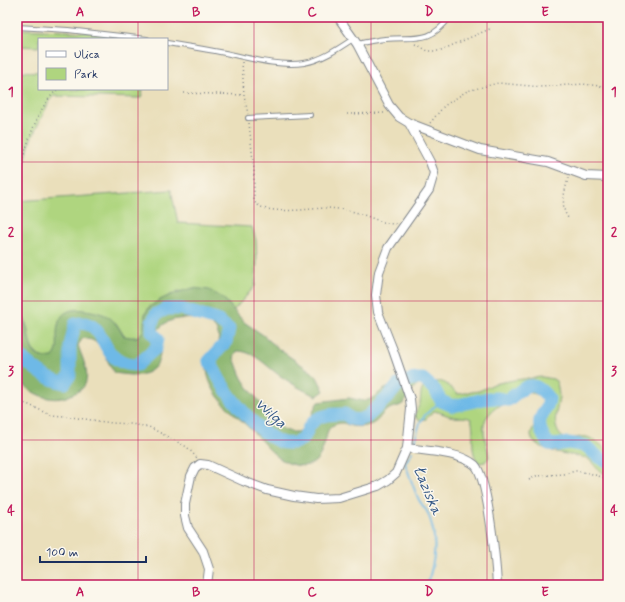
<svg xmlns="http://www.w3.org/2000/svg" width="625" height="602" font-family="Mynerve,sans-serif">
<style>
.green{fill:#afd57f;stroke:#65826e}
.forest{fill:#8bb66e;stroke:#537266}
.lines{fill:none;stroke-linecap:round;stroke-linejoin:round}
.stream{stroke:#6eb9e7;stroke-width:2}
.river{stroke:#6eb9e7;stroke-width:13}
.lane-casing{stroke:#82878c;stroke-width:6}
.street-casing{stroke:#82878c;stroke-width:10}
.path{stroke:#82878c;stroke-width:1.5;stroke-dasharray:1 3;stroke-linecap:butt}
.lane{stroke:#fff;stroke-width:4}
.street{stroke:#fff;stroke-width:8}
.grid{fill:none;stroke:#c2185b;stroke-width:1;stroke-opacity:0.55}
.labels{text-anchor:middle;stroke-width:3;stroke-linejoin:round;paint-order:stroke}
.water-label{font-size:15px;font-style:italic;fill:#345887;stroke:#fbf7ec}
.neatline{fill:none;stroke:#c2185b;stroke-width:1.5}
.grid-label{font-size:13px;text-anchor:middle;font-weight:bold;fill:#c2185b}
</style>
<rect width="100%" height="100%" fill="#fbf7ec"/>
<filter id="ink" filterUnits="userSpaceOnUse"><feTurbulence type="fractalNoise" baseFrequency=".025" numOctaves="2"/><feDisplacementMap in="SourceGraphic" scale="8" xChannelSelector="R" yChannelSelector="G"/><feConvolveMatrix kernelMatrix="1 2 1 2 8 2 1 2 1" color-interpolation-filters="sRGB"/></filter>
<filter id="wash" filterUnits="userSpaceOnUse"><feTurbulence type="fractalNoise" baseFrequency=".012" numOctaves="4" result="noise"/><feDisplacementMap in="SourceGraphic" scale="16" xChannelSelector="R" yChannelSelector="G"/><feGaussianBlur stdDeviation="0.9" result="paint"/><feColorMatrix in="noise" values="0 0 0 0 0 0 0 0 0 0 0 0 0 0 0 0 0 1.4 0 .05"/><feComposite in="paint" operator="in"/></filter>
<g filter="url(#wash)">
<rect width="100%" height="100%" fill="#eadfbb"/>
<path class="green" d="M 17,29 L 91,32 L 125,39 L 39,39 L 39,47 L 17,46 Z
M 17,71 L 39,72 L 39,89 L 143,90 L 141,98 L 54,96 L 50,100 L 31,139 L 23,169 L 17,196 Z
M 171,190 L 178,223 L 252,227 L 256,240 L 257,262 L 255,286 L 234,310 L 223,298 L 178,291 L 149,307 L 145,314 L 144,330 L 139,336 L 131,338 L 124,336 L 116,323 L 60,319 L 58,326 L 58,351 L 53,358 L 45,359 L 39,356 L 33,350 L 29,343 L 27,328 L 25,320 L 17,307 L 17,201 Z
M 542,377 L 553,379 L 557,382 C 558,388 559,393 559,398 C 558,407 554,417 556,426 C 561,447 577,435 587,437 C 596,440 602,446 608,451 L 608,475 C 594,470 595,463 587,458 C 584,457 580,457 578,456 C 566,454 531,450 531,434 C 532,425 546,413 548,401 C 542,394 526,390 517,394 C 513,396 512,400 508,403 C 505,405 500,405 497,407 C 493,410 486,416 485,421 C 481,430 488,448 489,457 L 485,462 L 479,463 C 468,451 476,433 471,419 C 465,416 461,418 454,417 C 447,416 441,412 434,411 L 426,419 L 420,420 L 415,417 C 415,411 418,409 420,403 C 421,399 420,394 422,390 C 423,387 428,385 432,383 C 445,378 449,387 458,394 L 479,391 L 494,384 L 514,380 Z"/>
<path class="forest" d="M 193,288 L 209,290 L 223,298 L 244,322 L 263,335 L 280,350 L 312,372 L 317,377 L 324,391 L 317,396 C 303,391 291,383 279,375 C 265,365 254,351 237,351 L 234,358 C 237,365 239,372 242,378 C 249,390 258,400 267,410 C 272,416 276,425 283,429 C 289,432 298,434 303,429 C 311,423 312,410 318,402 L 349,398 L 364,401 L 371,399 L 383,390 L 397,383 L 412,381 L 420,381 C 418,386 415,387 412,390 C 408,394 407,399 404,403 C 400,407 392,407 387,410 C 380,415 378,423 369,425 C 364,427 356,427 351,426 C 348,425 345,423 342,423 C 338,423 331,425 329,429 C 327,431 327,435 326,438 C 321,456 317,469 295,465 C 275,461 265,443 251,430 C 234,412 210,397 207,370 C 205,357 224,346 217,331 C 212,318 180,316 170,321 C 165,323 161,326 158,330 C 158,337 160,344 160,352 C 160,356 159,360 157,364 C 147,379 130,375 114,373 L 99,344 L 92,340 L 83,338 L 78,345 C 81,356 89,369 86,381 C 85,388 79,391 73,394 C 52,405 34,395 17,380 L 17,307 C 21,313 25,320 27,327 C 31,343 29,361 53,357 C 59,350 57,344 57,334 C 58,310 70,307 91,311 C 111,315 113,319 124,336 C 154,343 137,318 150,307 C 159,298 181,291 193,288 Z"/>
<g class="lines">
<path class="stream" d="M 414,443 L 420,423 L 425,415 L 441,401
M 412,452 L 405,463 L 407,469 C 411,479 414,490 419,500 C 422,506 427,509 429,516 C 438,540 435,561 427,585"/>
<path class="river" d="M 17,354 C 32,366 45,380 65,383 L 70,375 L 70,346 L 75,324 C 99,318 101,343 112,355 C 118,362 128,365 137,365 L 156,348 L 158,339 L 152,332 L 152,323 L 156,314 L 167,309 L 181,309 L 197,314 L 217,320 L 229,329 L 226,342 L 209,361 C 214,368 217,375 221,382 C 232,401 259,432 278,441 C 284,444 294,444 299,441 C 307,438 306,429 311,424 C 319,414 333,414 345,414 L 351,419 L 358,420 L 367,417 L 390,395 L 398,385 L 412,379 L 423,379 L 435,390 L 441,401 L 453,406 L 484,399 L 496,398 L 508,400 C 526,386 533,377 549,399 C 548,408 544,410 541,417 C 537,426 543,437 549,444 L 556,445 L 568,443 L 586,446 L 597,456 L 608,462"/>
</g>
</g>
<g filter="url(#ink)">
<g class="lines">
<g class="lane-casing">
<path id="lane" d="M 17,27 L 68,30 L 147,39
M 167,43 C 186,46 205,49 225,53 C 249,58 279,67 304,63 C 322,60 338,49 353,39
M 357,44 C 366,42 376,40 385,39 C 415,36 429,45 450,17
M 248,118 L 310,115"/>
</g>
<g class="street-casing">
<path id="street" d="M 338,17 L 357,44 L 389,105 L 399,117 L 409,123 L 480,150 L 548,162 L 586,176 L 608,177
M 407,448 C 427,451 460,452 475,465 C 488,478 496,564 497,585
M 207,585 L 209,569 L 203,551 L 188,528 L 185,516 L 185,504 L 191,476 L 195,468 L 200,464 L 208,465 L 243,481 L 267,490 L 294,496 L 316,499 L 339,498 L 378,486 L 388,480 L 396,473 L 407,448 L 411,409 L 410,399 L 393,350 L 378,312 L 376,295 L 379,272 L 388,248 L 429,190 L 434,173 L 430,162 L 409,123"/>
</g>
<path class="path" d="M 415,44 L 427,51 L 439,51 L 492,28
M 242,62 L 244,95 L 248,114
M 184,93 L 244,95
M 347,114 L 387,113
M 249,123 L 254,170 L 254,201 C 263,217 311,208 328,208 C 339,209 351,210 361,214 C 373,218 384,224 396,224
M 430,123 L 444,106 L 467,91 L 498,83 L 542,87 L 583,84 L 608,87
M 17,173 C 29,145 34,110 58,89
M 568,178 C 565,192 559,207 569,219
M 17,401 L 29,405 L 51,415 L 64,416 L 112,423 L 131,424 L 149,427 L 187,447 L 197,458
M 529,480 L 536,476 L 564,474 L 576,471 L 589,473 L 608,479"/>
<use href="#lane" class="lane"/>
<use href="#street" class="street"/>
</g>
</g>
<path class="grid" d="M 138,17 L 138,39M 254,17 L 254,585M 371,17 L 371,585M 487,17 L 487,585M 138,89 L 138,585M 17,162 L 608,162M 17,301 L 608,301M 17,440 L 608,440"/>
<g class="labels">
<g class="water-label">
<text transform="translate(271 413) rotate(42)" y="5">Wilga</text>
<text transform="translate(428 490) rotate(68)" y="5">Łaziska</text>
</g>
</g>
<rect width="625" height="602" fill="none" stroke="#fbf7ec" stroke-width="44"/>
<rect x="38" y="38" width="130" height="52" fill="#fbf7ec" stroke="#a1a7b3"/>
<rect x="46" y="51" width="20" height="6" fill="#ffffff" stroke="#a1a7b3"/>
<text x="74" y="58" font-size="12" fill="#1b2f5e">Ulica</text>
<rect x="46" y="68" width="20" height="12" fill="#afd57f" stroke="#a1a7b3"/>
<text x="74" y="78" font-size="12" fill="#1b2f5e">Park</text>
<path d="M40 556v6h106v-6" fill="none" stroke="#1b2f5e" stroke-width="2"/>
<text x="46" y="556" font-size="12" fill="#1b2f5e" stroke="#fbf7ec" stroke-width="3" paint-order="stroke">100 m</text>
<rect x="22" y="22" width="581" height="558" class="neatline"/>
<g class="grid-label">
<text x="80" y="16">A</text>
<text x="196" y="16">B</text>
<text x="312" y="16">C</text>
<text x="429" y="16">D</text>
<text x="545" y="16">E</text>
<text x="11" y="96">1</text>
<text x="614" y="96">1</text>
<text x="11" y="236">2</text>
<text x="614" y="236">2</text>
<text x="11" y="375">3</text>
<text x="614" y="375">3</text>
<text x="11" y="515">4</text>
<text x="614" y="515">4</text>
<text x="80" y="596">A</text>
<text x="196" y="596">B</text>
<text x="312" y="596">C</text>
<text x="429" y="596">D</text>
<text x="545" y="596">E</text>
</g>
</svg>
